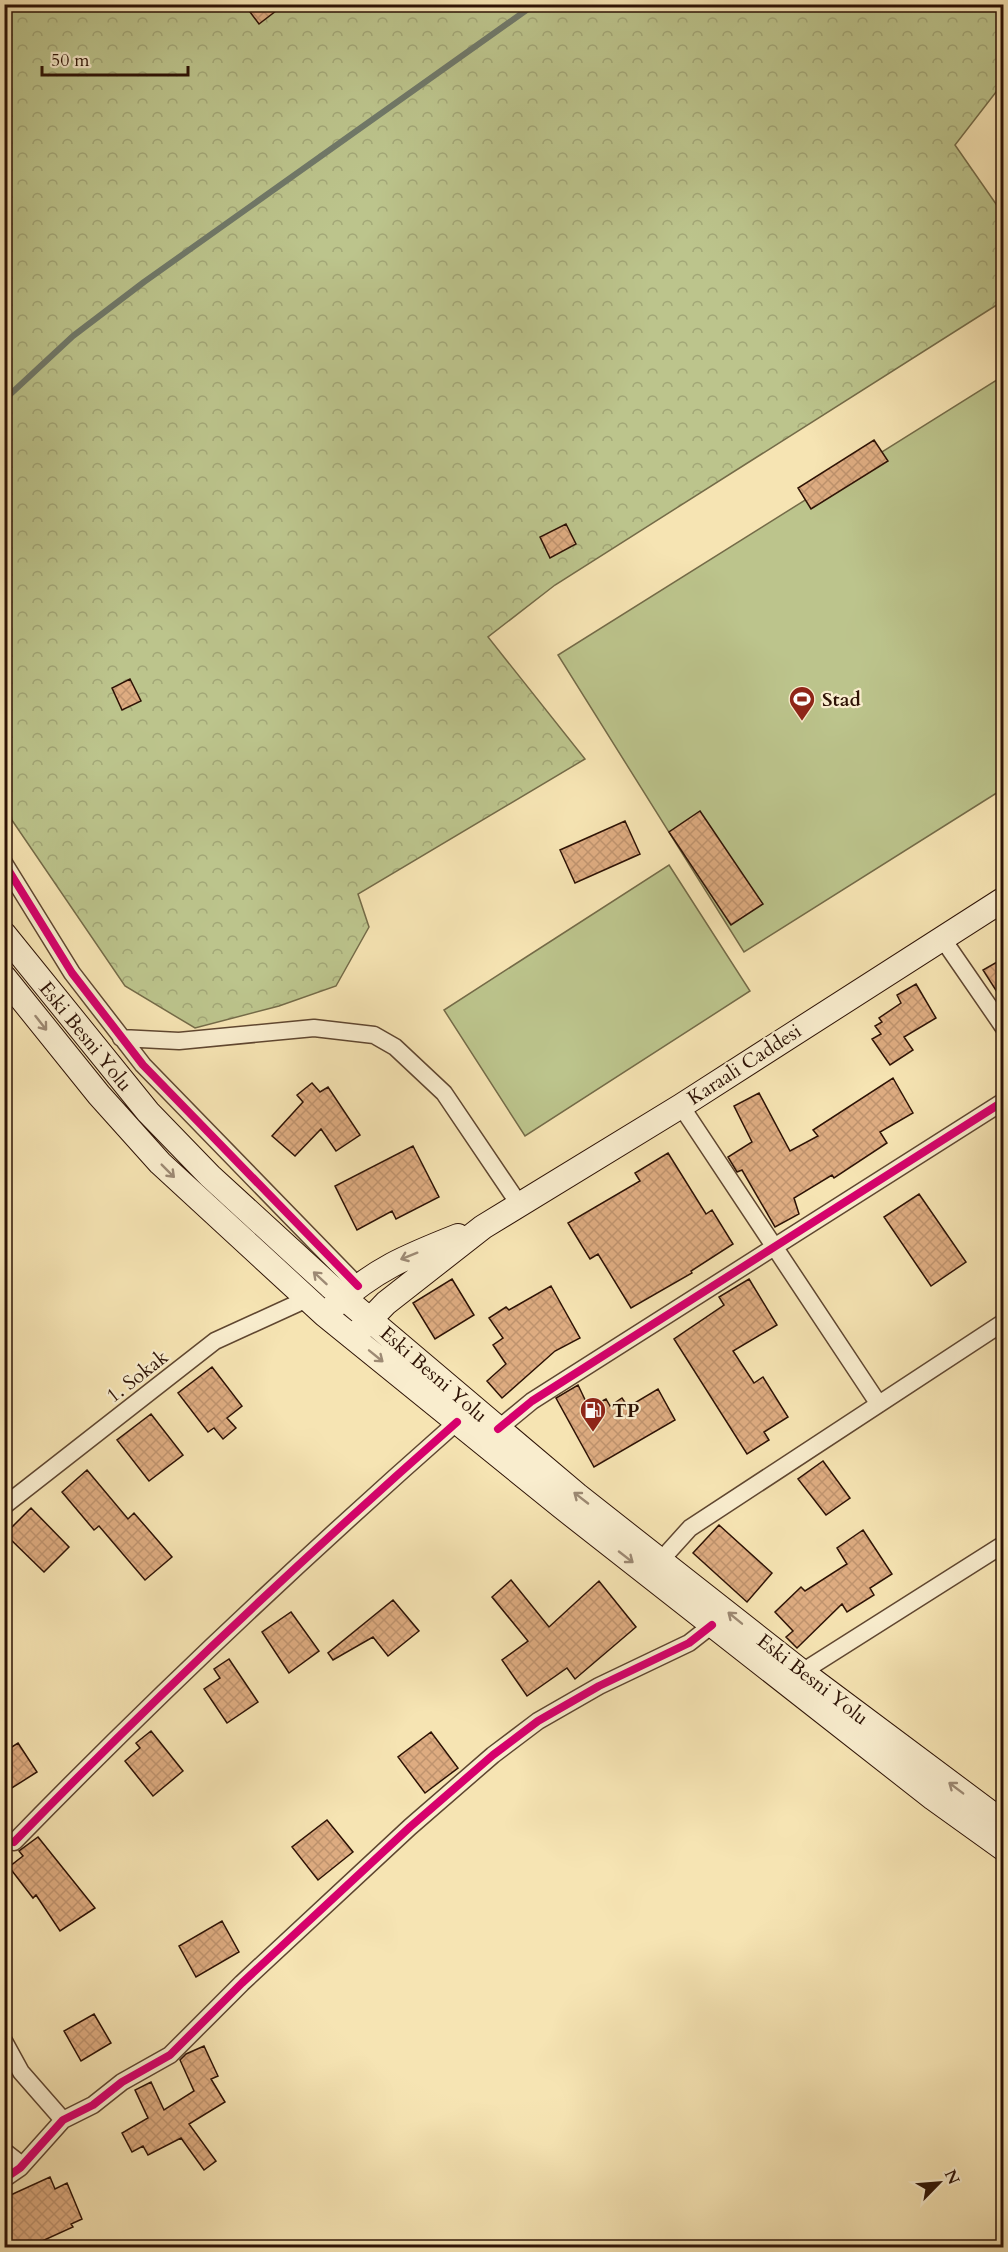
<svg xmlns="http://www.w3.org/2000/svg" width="1008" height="2252" font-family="Cardo,serif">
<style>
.green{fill:#bcc48c;stroke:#746b48;stroke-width:1.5}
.forest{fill:url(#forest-crowns);stroke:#746b48;stroke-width:1.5}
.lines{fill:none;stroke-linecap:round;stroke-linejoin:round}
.stream{stroke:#70796a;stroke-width:6}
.building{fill:url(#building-cross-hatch);stroke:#2d1205;stroke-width:1.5}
.street-casing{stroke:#5f4630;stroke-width:19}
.secondary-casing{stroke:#2d1205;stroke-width:26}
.street{stroke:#f9edce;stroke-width:16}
.secondary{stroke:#f9edce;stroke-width:24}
.cycleway-casing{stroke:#f9edce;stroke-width:11}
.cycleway{stroke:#d6006c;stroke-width:8}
.oneway{stroke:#9d8a74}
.labels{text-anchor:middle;stroke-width:4.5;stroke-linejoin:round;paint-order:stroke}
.poi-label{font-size:20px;font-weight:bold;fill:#2d1205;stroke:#f9edce;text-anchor:start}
.street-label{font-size:20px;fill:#2d1205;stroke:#f9edce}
</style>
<defs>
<pattern id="forest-crowns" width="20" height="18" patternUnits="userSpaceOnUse" patternTransform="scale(1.5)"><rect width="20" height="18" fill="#bcc48c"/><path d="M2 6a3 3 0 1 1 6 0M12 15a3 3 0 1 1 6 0" fill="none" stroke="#a2a777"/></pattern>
<pattern id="building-cross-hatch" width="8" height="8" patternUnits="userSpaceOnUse" patternTransform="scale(1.5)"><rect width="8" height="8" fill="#deac81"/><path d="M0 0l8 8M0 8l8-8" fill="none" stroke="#bf936e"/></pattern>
</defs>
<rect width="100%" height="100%" fill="#f6e4b3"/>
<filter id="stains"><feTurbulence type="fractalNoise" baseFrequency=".00333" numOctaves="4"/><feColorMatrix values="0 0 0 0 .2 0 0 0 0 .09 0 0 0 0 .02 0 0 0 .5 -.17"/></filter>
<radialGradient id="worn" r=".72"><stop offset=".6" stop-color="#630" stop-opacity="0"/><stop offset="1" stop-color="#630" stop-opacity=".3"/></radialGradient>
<path class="green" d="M 1003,376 L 1003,789 L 744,952 L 558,655 Z
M 669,865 L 750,991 L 525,1136 L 444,1010 Z"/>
<path class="forest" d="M 5,5 L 1003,5 L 1003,83 L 955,145 L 1003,214 L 1003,301 L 555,585 L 488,637 L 585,759 L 358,894 L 369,927 L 336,986 L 279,1006 L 195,1028 L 125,986 L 5,810 Z"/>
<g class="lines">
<path class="stream" d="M 4,400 L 73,336 L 144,282 L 535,4"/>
</g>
<path class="building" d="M 244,4 L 285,4 L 259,24 Z
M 874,440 L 888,461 L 811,509 L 798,488 Z
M 566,524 L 576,544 L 550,558 L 540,537 Z
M 130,679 L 141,701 L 122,710 L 112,688 Z
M 700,811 L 763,904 L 731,925 L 669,832 Z
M 625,821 L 640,854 L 575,883 L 560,850 Z
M 1004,958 L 1004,1003 L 983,970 Z
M 916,984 L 936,1018 L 904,1037 L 913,1050 L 890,1065 L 872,1039 L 881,1034 L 875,1026 L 882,1022 L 879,1018 L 901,1003 L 897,995 Z
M 893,1078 L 913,1113 L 880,1132 L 887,1143 L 834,1178 L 832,1175 L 794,1198 L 799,1214 L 775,1227 L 742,1170 L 737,1172 L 728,1157 L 752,1142 L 734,1106 L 759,1093 L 790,1151 L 818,1136 L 813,1130 Z
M 312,1083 L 320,1092 L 328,1087 L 360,1135 L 336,1151 L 321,1129 L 295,1156 L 272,1136 L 303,1102 L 297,1095 Z
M 413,1146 L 439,1197 L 396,1219 L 392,1211 L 357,1230 L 335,1186 Z
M 668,1153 L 706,1214 L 712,1210 L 733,1244 L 691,1271 L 692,1273 L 631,1308 L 598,1254 L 590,1259 L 568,1223 L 640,1181 L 635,1173 Z
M 919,1194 L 966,1262 L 931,1286 L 884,1217 Z
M 452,1279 L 474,1315 L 435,1339 L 413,1303 Z
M 749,1279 L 777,1325 L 733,1351 L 754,1383 L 763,1377 L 788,1417 L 764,1432 L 769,1440 L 747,1454 L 674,1339 L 724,1305 L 719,1297 Z
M 551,1286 L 580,1338 L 555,1351 L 502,1398 L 487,1381 L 506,1364 L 493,1345 L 503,1338 L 489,1318 L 506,1307 L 509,1310 Z
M 212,1367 L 242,1406 L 227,1418 L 236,1428 L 223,1439 L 214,1428 L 208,1432 L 178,1393 Z
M 578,1385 L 589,1408 L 606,1399 L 610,1406 L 622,1398 L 628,1407 L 658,1389 L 675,1420 L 594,1467 L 556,1398 Z
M 151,1414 L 183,1455 L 149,1481 L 117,1440 Z
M 823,1461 L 850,1498 L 826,1515 L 798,1479 Z
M 87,1470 L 128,1519 L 134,1513 L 172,1557 L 145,1580 L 99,1526 L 94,1530 L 62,1492 Z
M 31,1508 L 69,1547 L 44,1572 L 5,1534 Z
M 719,1525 L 772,1573 L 747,1602 L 693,1553 Z
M 863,1530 L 892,1574 L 870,1588 L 874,1595 L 847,1612 L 842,1604 L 797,1648 L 786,1637 L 793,1631 L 775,1612 L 801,1587 L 805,1591 L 847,1564 L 837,1548 Z
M 511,1580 L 549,1627 L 599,1581 L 636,1627 L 575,1679 L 567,1668 L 527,1696 L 502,1660 L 528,1641 L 492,1597 Z
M 393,1600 L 419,1631 L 388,1656 L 373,1637 L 333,1660 L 328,1653 Z
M 291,1612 L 319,1651 L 289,1673 L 262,1632 Z
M 229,1659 L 258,1702 L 227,1723 L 204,1689 L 220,1678 L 214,1669 Z
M 151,1731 L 183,1771 L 153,1796 L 125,1761 L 140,1748 L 136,1743 Z
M 431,1732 L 458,1768 L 425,1793 L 398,1757 Z
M 18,1743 L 37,1772 L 4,1793 L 4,1752 Z
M 327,1820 L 353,1852 L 318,1880 L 292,1847 Z
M 38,1837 L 95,1908 L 60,1931 L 36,1895 L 33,1898 L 9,1867 L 23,1856 L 19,1851 Z
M 222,1921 L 239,1952 L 196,1977 L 179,1946 Z
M 94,2014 L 111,2043 L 81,2061 L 64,2031 Z
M 204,2046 L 218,2076 L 211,2079 L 225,2102 L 189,2124 L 216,2161 L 204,2170 L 181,2138 L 148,2155 L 143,2146 L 132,2152 L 122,2133 L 148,2118 L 135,2090 L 151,2082 L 164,2110 L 194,2091 L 180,2060 L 186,2054 Z
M 50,2177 L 55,2189 L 67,2183 L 82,2219 L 71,2224 L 73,2227 L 29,2247 L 14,2247 L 4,2228 L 4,2198 Z"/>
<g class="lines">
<g class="street-casing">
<path id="street" d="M 4,863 L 72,973 L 143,1065 L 358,1286
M 942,938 L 1004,1028
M 121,1038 L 179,1041 L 314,1028 L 374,1035 L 395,1047 L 444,1093 L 519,1204
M 681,1106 L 878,1403
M 498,1429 L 532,1401 L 1004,1101
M 4,1506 L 215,1341 L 307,1299
M 662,1559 L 690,1528 L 1004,1322
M 802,1672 L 1004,1544
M 14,1842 C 156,1696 304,1557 457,1422
M 4,2041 L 21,2072 L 63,2120
M 4,2151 L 22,2165
M 4,2179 L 20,2168 L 63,2120 L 93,2105 L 122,2082 L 170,2055 L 242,1983 L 410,1827 L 493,1755 L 538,1721 L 599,1686 L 689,1643 L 712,1625"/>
</g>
<g class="secondary-casing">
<path id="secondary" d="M 4,934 L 148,1112 L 210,1176 L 330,1286 L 577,1495 L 802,1672 L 1004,1823
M 4,977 L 99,1095 L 160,1163 L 325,1315 L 562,1507 L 933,1798 L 1004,1849
M 333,1307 C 376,1269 405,1257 458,1236
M 359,1331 L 386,1303 L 483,1227 L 681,1106 L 1004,899"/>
</g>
<use href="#street" class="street"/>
<use href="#secondary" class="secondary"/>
<g class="cycleway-casing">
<path id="cycleway" d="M 4,863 L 72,973 L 143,1065 L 358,1286
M 498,1429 L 532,1401 L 1004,1101
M 14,1842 C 156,1696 304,1557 457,1422
M 4,2179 L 20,2168 L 63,2120 L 93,2105 L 122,2082 L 170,2055 L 242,1983 L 410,1827 L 493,1755 L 538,1721 L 599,1686 L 689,1643 L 712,1625"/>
</g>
<use href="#cycleway" class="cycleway"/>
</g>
<defs><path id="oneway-shaft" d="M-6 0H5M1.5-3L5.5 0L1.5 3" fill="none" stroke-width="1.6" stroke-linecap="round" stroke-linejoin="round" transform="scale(1.5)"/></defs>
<g class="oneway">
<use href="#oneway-shaft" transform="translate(41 1023) rotate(52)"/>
<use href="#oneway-shaft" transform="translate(168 1171) rotate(45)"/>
<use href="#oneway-shaft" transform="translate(409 1256) rotate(158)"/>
<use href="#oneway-shaft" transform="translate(320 1278) rotate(-137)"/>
<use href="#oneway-shaft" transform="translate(376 1356) rotate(39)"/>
<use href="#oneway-shaft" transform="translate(581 1498) rotate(-142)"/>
<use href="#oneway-shaft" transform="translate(626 1557) rotate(38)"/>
<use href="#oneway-shaft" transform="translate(735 1618) rotate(-141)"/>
<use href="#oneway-shaft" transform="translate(956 1788) rotate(-143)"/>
</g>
<defs>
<g id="stadium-pin" transform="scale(1.35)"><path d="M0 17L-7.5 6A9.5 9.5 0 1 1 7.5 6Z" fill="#8f2418" stroke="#f9edce"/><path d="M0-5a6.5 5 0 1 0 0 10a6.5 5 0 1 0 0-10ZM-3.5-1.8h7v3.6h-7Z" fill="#fff"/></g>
<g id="fuel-pin" transform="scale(1.35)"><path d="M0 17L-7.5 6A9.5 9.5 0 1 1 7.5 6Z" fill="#8f2418" stroke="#f9edce"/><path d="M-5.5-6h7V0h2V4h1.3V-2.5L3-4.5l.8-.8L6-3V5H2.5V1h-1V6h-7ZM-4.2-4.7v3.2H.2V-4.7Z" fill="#fff"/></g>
</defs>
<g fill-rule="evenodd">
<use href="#stadium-pin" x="802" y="699"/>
<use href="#fuel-pin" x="593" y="1410"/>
</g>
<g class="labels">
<g class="poi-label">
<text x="822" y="706">Stad</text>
<text x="612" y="1417">TP</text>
</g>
<g class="street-label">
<text transform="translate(86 1036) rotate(51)" y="7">Eski Besni Yolu</text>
<text transform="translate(744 1064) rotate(-33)" y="7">Karaali Caddesi</text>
<text transform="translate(434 1374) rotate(41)" y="7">Eski Besni Yolu</text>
<text transform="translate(137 1376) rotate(-38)" y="7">1. Sokak</text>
<text transform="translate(813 1679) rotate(38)" y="7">Eski Besni Yolu</text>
</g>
</g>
<rect width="1008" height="2252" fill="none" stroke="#f6e4b3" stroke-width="24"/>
<rect x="6" y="6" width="996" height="2240" fill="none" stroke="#2d1205" stroke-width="3"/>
<rect x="12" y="12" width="984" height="2228" fill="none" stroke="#2d1205" stroke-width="1.5"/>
<g transform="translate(939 2183) rotate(65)" stroke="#f9edce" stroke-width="4.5" paint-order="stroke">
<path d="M0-4.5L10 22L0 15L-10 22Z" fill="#2d1205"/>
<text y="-9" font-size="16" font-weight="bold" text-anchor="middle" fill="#2d1205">N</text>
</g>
<path d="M42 66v9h146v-9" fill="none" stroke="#2d1205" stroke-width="3"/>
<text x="51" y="66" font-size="18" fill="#2d1205" stroke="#f9edce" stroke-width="4.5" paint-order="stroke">50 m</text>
<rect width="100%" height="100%" filter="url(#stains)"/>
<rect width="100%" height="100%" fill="url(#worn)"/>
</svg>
